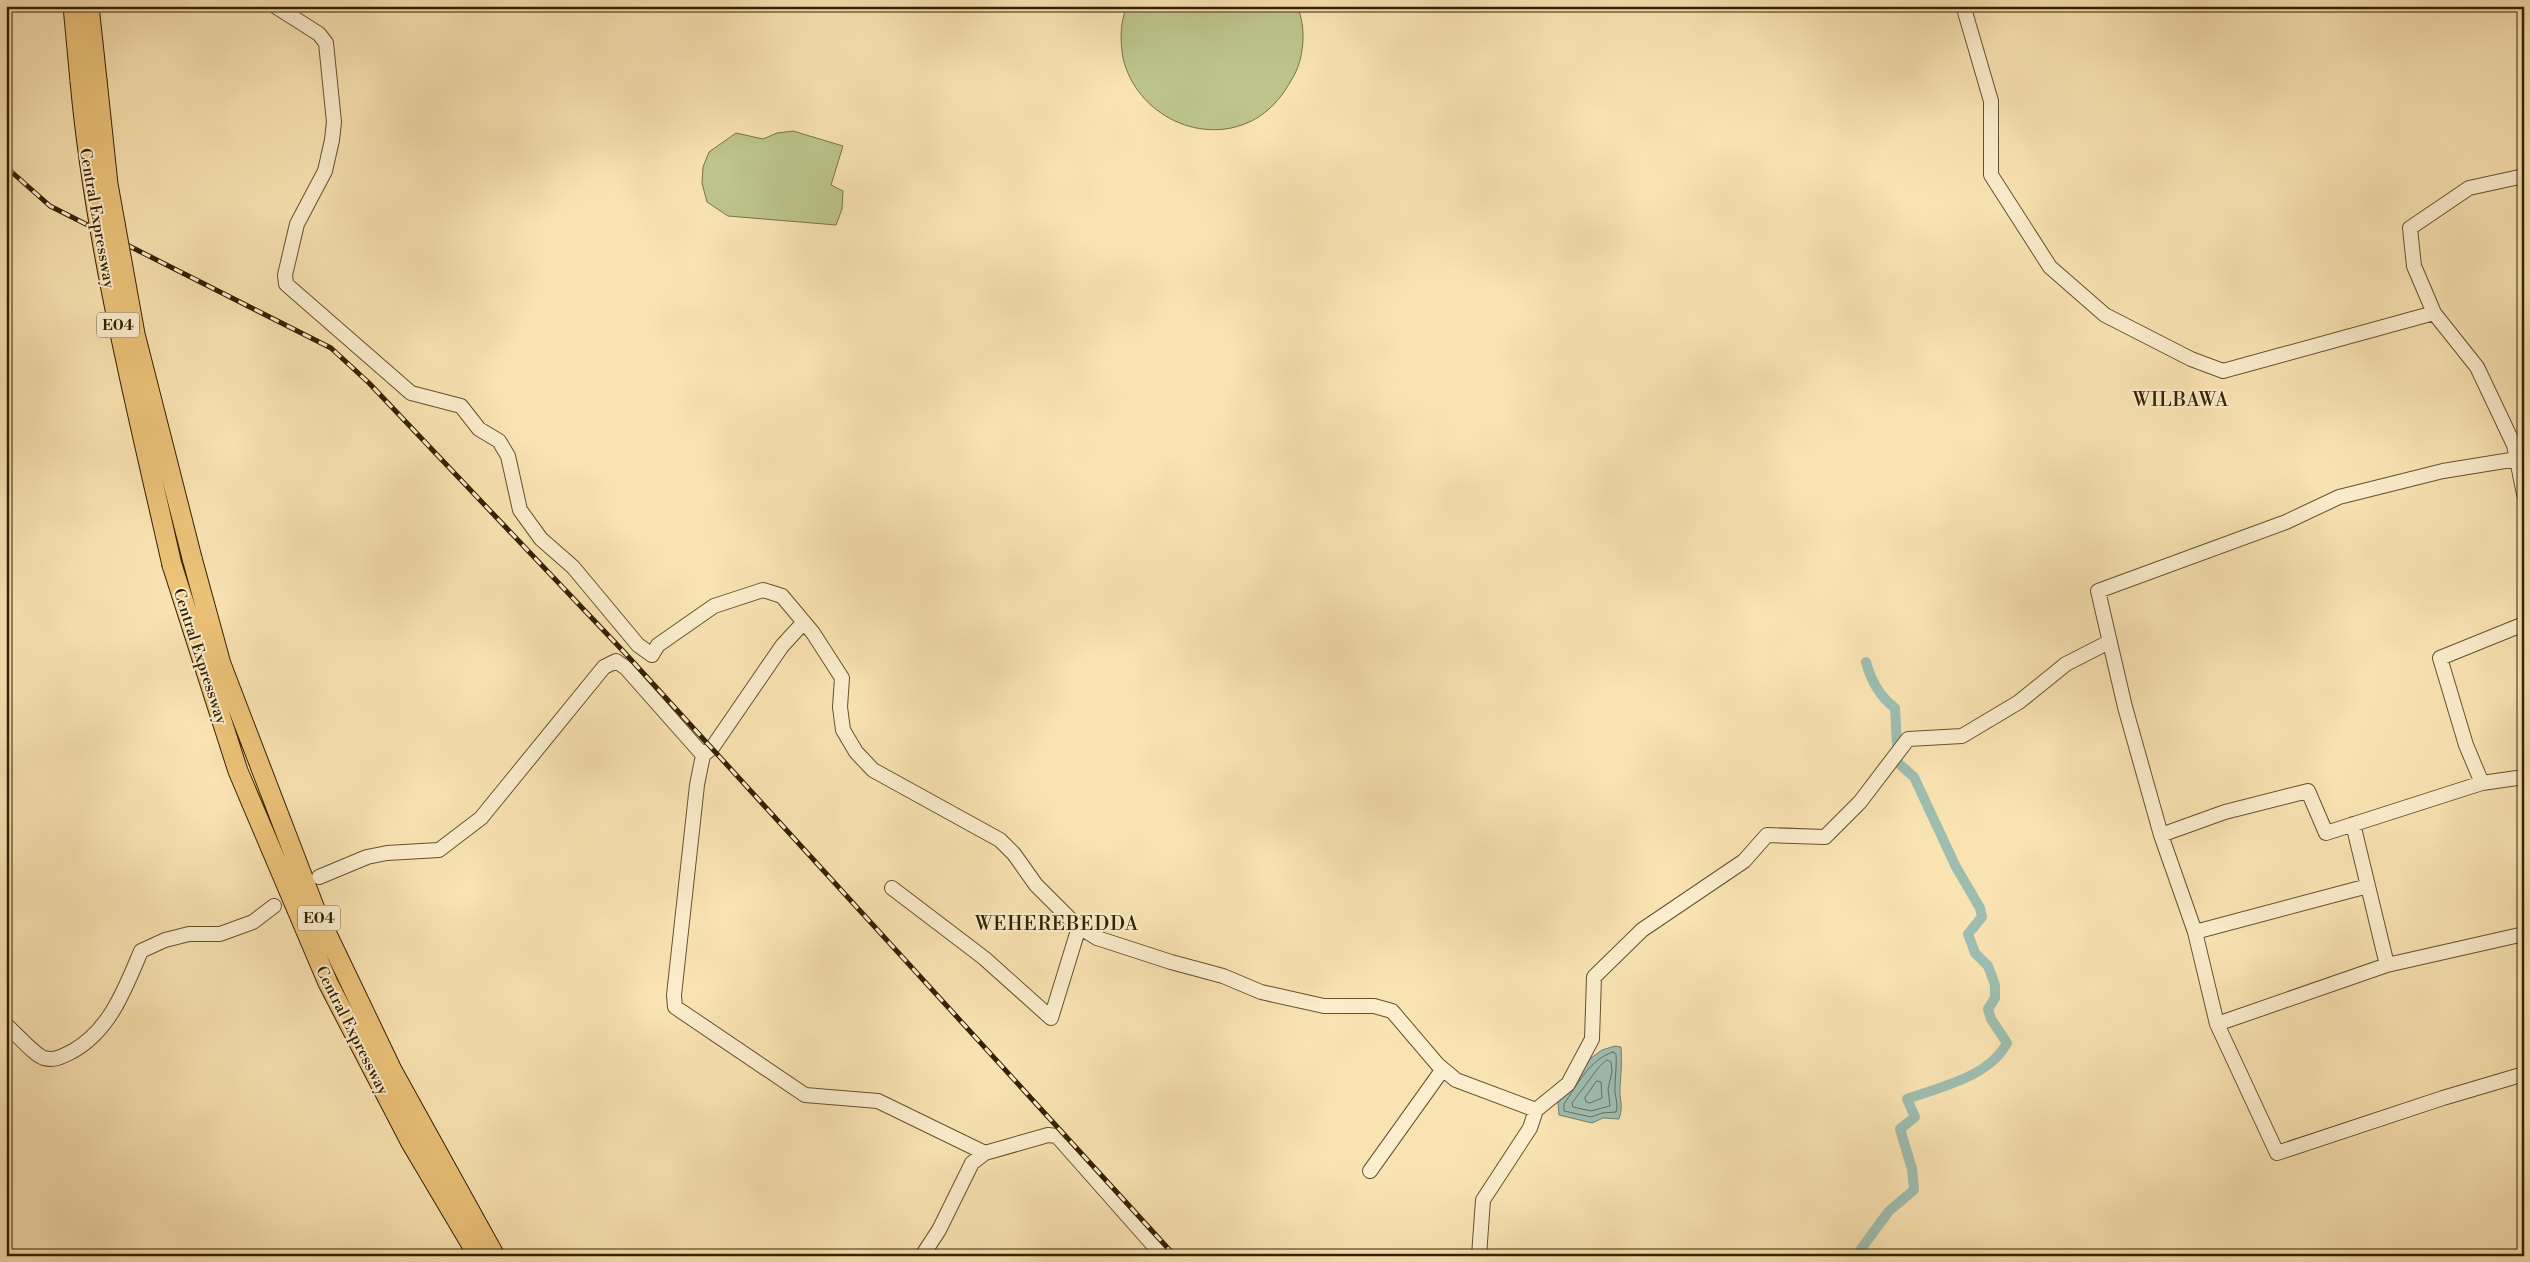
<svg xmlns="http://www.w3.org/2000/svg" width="2530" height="1262" font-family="'Libre Bodoni',serif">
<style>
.green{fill:#bdc48c;stroke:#787246}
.water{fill:#9ebdb1;stroke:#747e6b}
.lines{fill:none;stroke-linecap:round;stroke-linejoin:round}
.shore{stroke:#696e59;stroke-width:1}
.canal{stroke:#9ebdb1;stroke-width:10}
.minor-casing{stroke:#65512d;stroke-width:16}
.highway-casing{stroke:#342001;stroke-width:21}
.minor{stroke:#fbedcd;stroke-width:14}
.highway{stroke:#ecc279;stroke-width:19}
.rail-casing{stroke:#342001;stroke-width:5}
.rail{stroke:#fbedcd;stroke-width:3;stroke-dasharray:9;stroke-linecap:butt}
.highway-bridge-casing{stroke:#342001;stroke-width:21;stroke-linecap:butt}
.highway-bridge{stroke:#ecc279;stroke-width:19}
.labels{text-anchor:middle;stroke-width:4;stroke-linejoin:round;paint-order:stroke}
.shield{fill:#fbedcd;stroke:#705e3e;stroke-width:1}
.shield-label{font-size:15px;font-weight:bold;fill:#342001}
.street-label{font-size:16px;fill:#342001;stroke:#fbedcd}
.quarter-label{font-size:19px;letter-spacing:1px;fill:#342001;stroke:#fbedcd}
</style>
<rect width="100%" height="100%" fill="#f9e3b2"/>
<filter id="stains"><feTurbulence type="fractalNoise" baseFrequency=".004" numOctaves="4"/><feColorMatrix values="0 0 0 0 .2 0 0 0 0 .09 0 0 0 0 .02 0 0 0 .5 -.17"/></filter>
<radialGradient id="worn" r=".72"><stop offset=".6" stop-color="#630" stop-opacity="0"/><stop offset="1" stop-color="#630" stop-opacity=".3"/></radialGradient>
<path class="green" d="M 1127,6 L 1297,6 C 1307,28 1304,60 1292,79 C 1283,95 1273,108 1257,118 C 1204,149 1136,115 1123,58 C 1120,41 1120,22 1127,6 Z
M 793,131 L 843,146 L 831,185 L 843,191 L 842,209 L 836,225 L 728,216 L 707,202 L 702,183 L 703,167 L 709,152 L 736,133 L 763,139 L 777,133 Z"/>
<path class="water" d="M 1615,1046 L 1621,1047 C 1622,1061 1621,1073 1620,1087 C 1619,1100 1624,1104 1619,1119 L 1603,1118 L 1592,1123 L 1559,1115 L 1558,1103 L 1591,1058 L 1602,1050 Z"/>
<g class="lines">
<path class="shore" d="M 1613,1052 L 1616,1054 C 1617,1066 1615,1076 1615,1087 C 1614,1096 1619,1104 1616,1112 L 1602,1113 L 1591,1117 L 1564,1111 L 1564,1104 C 1577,1085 1590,1059 1613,1052 Z
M 1607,1060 L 1611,1062 L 1612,1072 L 1608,1089 L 1610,1106 L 1591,1111 L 1573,1107 L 1572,1103 L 1599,1067 Z
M 1597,1081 L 1601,1082 L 1602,1098 L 1590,1103 L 1586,1102 L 1585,1098 Z"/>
<path class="canal" d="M 1861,1249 L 1889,1211 L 1914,1190 L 1912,1169 L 1900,1129 L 1915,1117 L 1907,1099 C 1940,1087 1989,1077 2007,1043 L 1991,1019 L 1988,1009 L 1995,998 L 1995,985 L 1988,966 L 1975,953 L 1968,934 L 1982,917 L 1980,908 L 1956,867 L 1914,777 L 1898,763 L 1895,708 C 1879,696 1871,681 1866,662"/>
<g class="minor-casing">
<path id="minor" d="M 275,6 L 319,34 L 326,43 L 334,122 L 332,140 L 325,171 L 297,224 L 285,275 L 286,284 L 411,393 L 461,406 L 479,429 L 499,441 L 508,456 L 520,510 L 541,539 L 573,567 L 638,645 L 652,655 L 658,645 L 714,606 L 763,590 L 782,596 L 813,633 L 842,678 L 840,707 L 843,730 L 856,752 L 873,770 L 1000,840 L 1014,854 L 1036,885 L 1076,925 L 1097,938 L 1171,962 L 1223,976 L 1261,992 L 1324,1006 L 1374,1006 L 1392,1011 L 1438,1065 L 1456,1080 L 1536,1110
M 1966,6 L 1965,12 L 1991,101 L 1991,175 L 2050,267 L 2105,315 L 2191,359 L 2223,371 L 2434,313 L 2414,266 L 2410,228 L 2469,188 L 2524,176
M 2434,313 L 2477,367 L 2514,445 L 2524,494
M 2517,459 L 2443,471 L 2339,497 L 2286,522 L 2098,591 L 2125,707 L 2161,835 L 2195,932 L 2217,1024 L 2277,1153 L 2443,1098 L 2524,1074
M 2524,624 L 2440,658 L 2466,745 L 2482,783 L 2524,777
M 703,755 L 697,785 L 674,995 L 675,1007 L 805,1095 L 878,1101 L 985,1153 L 1048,1135 L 1057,1136 L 1163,1256
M 2353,824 L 2387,965 L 2524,934
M 2161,835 L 2225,812 L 2308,791 L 2326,833 L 2482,783
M 319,877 L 367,857 L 387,853 L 439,850 L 481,818 L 604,667 L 616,661 L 626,668 L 703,755 L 712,748 L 782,646 L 804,622
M 892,888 L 984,958 L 1051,1018 L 1079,927
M 2195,932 L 2368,886
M 2217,1024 L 2387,965
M 6,1025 C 15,1032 34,1055 44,1058 C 55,1061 63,1056 73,1051 C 110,1030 125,989 141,951 L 165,940 L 189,934 L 220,934 L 253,922 L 274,906
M 1370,1171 L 1443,1069
M 922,1256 L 939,1230 L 972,1163 L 985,1153
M 1479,1256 L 1483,1200 L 1530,1128 L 1536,1110 L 1568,1084 L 1592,1039 L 1594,977 L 1642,930 L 1744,861 L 1767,835 L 1825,837 L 1860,802 L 1908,739 L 1962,736 L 2019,702 L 2066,664 L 2109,642"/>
</g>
<g class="highway-casing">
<path id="highway" d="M 73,6 L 80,81
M 89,6 L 97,80
M 192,558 L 221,664 L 315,909 L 392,1070 L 495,1256
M 172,565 L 238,771 L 328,983 L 411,1143 L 478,1256"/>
</g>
<use href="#minor" class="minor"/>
<use href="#highway" class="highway"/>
<g class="rail-casing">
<path id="rail" d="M 6,167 L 50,206 L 331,348 L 369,383 L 624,652 L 1175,1256"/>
</g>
<use href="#rail" class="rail"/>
<g class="highway-bridge-casing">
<path id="highway-bridge" d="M 97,80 L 108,184 L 135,334 L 192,558
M 80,81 C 95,245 136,405 172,565"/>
</g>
<use href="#highway-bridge" class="highway-bridge"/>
</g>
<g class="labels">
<g class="shield">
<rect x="97" y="312.5" width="42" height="25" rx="4"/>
<rect x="298" y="905.5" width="42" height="25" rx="4"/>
</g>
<g class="shield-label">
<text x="118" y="330">E04</text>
<text x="319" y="923">E04</text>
</g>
<g class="street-label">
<text transform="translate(98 218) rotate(80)" y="6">Central Expressway</text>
<text transform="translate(201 656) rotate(72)" y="6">Central Expressway</text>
<text transform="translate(353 1030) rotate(63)" y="6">Central Expressway</text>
</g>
<g class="quarter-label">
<text x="2181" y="406">WILBAWA</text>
<text x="1057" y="930">WEHEREBEDDA</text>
</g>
</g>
<rect width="2530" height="1262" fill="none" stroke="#f9e3b2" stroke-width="25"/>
<rect x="8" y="8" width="2515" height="1247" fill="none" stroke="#342001" stroke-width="2.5"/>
<rect x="12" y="12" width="2505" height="1237" fill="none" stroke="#342001"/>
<rect width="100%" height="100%" filter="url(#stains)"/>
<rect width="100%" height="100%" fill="url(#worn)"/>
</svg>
